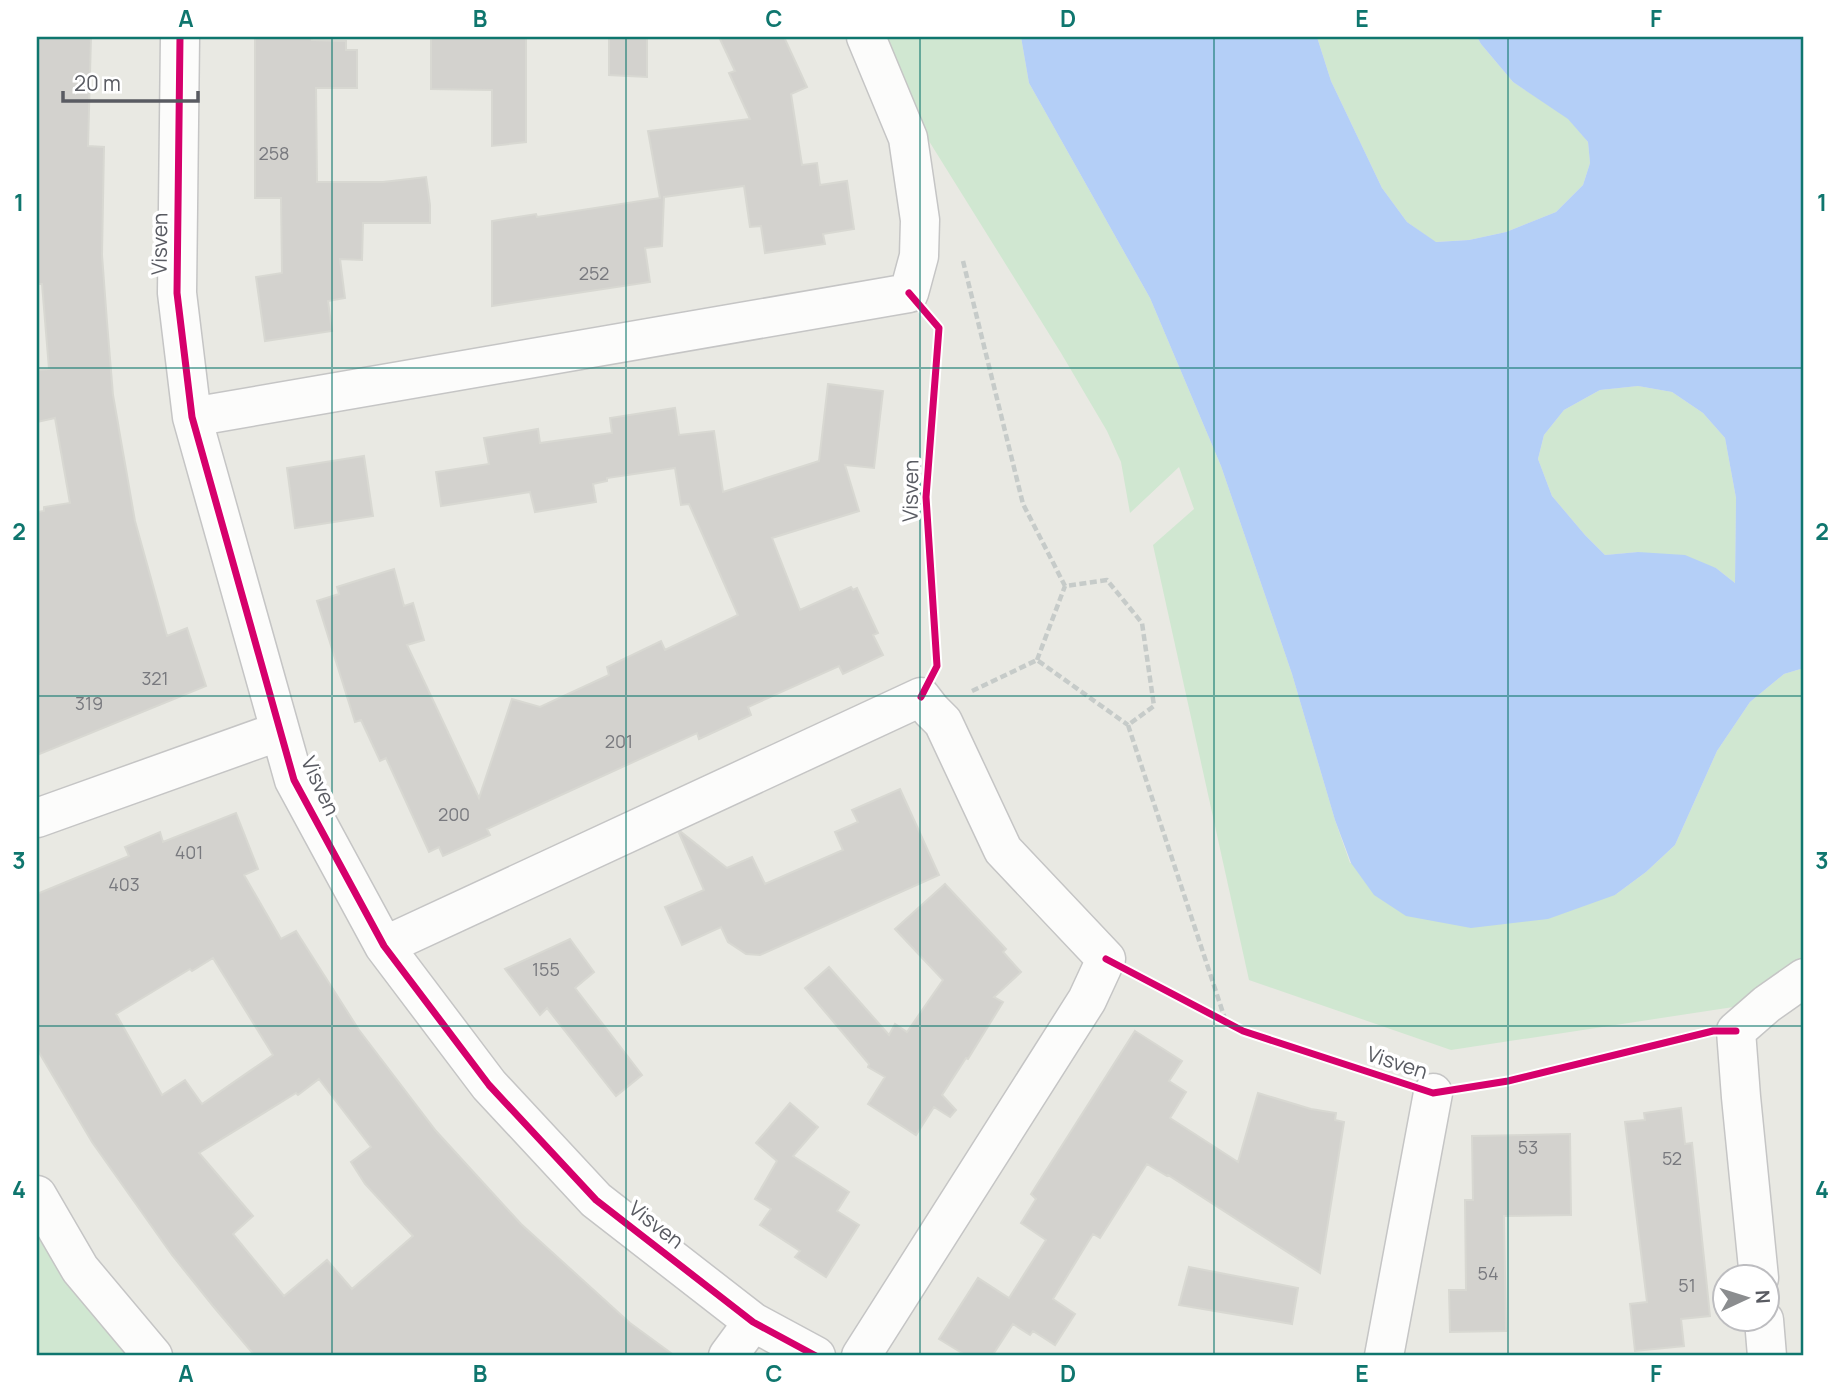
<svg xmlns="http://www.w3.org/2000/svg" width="1841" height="1393" font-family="Manrope,sans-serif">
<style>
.green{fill:#d0e7d1}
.water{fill:#b4cff7;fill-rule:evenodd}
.building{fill:#d3d2ce;stroke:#d8d8d2;stroke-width:2;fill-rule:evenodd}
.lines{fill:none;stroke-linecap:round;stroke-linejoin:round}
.minor-casing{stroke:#c5c5c5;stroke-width:41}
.path{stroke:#c6cbc9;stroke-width:4.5;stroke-dasharray:7 3.5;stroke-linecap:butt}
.minor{stroke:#fcfcfb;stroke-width:38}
.cycleway-casing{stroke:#fff;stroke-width:11}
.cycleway{stroke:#d6006c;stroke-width:7}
.grid{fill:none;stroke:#0f766e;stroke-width:2;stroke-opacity:0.55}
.labels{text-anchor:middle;stroke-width:7;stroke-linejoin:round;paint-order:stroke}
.number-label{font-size:18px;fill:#78797e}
.street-label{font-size:21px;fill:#595b62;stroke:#fff}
.neatline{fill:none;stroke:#0f766e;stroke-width:2.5}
.grid-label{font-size:23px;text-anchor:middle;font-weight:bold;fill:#0f766e}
</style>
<rect width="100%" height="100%" fill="#e9e9e3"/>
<path class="green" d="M 888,37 L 1021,37 L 1029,83 L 1150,298 L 1221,466 L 1292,674 L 1335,820 L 1350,863 L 1615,895 L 1646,872 L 1675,845 L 1717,751 L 1750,702 L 1784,674 L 1804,668 L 1804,964 L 1740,1006 L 1451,1050 L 1249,980 L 1153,545 L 1194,509 L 1179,467 L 1130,513 L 1121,462 L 1107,431 L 1061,353 L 914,117 L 911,101 Z
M 1317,37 L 1477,37 L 1481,44 L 1513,82 L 1568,118 L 1588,142 L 1590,163 L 1583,185 L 1556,212 L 1506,232 L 1469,240 L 1435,242 L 1407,222 L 1382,188 L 1331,81 Z
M 1638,386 L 1672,392 L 1703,413 L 1725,438 L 1736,498 L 1735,583 L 1716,568 L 1638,552 L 1605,555 L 1585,535 L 1552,496 L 1538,459 L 1544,435 L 1564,410 L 1600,390 Z
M 37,1223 L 138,1356 L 37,1356 Z"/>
<path class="water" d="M 1021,37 L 1317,37 L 1331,81 L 1382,188 L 1407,222 L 1436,242 L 1469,240 L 1506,232 L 1556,212 L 1583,185 L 1590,163 L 1588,142 L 1568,119 L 1513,82 L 1481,44 L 1477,37 L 1804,37 L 1804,668 L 1784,674 L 1750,702 L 1717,751 L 1675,845 L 1646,872 L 1615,895 L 1548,919 L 1471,928 L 1406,916 L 1374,895 L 1351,863 L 1335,820 L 1292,674 L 1221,466 L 1150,298 L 1029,83 ZM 1638,386 L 1672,392 L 1703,413 L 1725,438 L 1736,498 L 1735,583 L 1716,568 L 1685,555 L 1638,552 L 1605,555 L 1585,535 L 1552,496 L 1538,459 L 1544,435 L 1564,410 L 1600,390 Z"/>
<path class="building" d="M 37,37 L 91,37 L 88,146 L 104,147 L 102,255 L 107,322 L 113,395 L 135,521 L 167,636 L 187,628 L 206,686 L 37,755 L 37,512 L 44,511 L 44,507 L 70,503 L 55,418 L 37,422 L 37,370 L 49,369 L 42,284 L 37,284 Z
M 255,37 L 312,37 L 312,40 L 346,41 L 346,50 L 357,50 L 357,88 L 316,88 L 317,182 L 383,182 L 426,177 L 430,205 L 430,223 L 363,223 L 362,260 L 340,259 L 345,298 L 328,301 L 332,331 L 265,341 L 256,277 L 282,273 L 281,198 L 255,198 Z
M 431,37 L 526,37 L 526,142 L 492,146 L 492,90 L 431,89 Z
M 609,37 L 647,37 L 647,77 L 609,75 Z
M 719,37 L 784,37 L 807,87 L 791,94 L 802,165 L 817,163 L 820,185 L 847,181 L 854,229 L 823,234 L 825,244 L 765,253 L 761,226 L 750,227 L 744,186 L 664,197 L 662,246 L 645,248 L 650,282 L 492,306 L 492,221 L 536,214 L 537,217 L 660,198 L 648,131 L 750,119 L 729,73 L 735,71 Z
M 828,384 L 883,391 L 874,468 L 845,465 L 859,511 L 772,538 L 800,610 L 851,587 L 853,590 L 857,588 L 878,633 L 873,635 L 883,655 L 843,674 L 839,666 L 748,707 L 751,715 L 699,739 L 697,733 L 561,795 L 487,829 L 490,835 L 443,856 L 439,847 L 429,852 L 386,758 L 380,761 L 361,720 L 355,722 L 317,601 L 339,594 L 337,587 L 394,569 L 404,606 L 413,603 L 424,640 L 407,645 L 479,798 L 512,699 L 540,707 L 609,675 L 607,667 L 661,641 L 665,650 L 738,615 L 689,504 L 681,505 L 675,468 L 607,478 L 607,481 L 593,484 L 596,502 L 535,512 L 530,492 L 441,506 L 436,472 L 489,464 L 484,438 L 538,429 L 540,443 L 612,433 L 610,418 L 675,408 L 679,435 L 714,431 L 723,492 L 819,461 Z
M 364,456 L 373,516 L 295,528 L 287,468 Z
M 900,789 L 939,875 L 760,955 L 746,954 L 728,942 L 721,927 L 682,945 L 665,907 L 704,890 L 679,833 L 681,832 L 727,868 L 752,857 L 765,884 L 843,850 L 835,832 L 858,822 L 852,810 Z
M 236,813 L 258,869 L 244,875 L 281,939 L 296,931 L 359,1030 L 436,1131 L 521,1224 L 630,1323 L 675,1356 L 255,1356 L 213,1306 L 172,1255 L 92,1142 L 37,1049 L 37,894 L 129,856 L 125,847 L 160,832 L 163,842 ZM 213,958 L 273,1055 L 202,1104 L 185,1080 L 162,1095 L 116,1014 L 190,969 L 192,971 ZM 319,1079 L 371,1147 L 351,1162 L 365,1184 L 413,1236 L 352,1289 L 327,1260 L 284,1296 L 233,1234 L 253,1216 L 199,1153 L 296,1093 L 298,1095 Z
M 945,884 L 1006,949 L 1003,952 L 1021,972 L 994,997 L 1003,1002 L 968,1059 L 966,1058 L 942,1095 L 956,1110 L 950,1117 L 934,1107 L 916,1135 L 868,1104 L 885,1077 L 868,1067 L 869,1064 L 805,988 L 829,967 L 889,1035 L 895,1024 L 907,1032 L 943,980 L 895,929 Z
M 570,939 L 594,972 L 575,988 L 642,1075 L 616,1096 L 547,1008 L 540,1015 L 505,969 Z
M 1135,1031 L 1182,1061 L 1169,1081 L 1186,1092 L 1170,1118 L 1238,1162 L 1258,1093 L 1311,1109 L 1336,1113 L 1335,1120 L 1344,1122 L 1320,1273 L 1168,1175 L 1167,1176 L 1147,1164 L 1100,1238 L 1093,1234 L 1053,1299 L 1075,1314 L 1055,1345 L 1033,1331 L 1030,1335 L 1013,1324 L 992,1356 L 967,1356 L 939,1339 L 978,1278 L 1009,1298 L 1046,1240 L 1021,1223 L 1036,1199 L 1031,1194 Z
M 790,1103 L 818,1127 L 793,1156 L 849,1192 L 837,1211 L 859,1225 L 826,1277 L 795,1257 L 800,1251 L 760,1225 L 771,1209 L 755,1199 L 777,1161 L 756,1143 Z
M 1681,1108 L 1685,1144 L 1692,1143 L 1710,1316 L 1681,1319 L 1684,1346 L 1635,1351 L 1630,1304 L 1647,1302 L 1625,1122 L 1645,1120 L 1644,1113 Z
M 1570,1134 L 1571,1215 L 1504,1216 L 1506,1331 L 1450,1332 L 1449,1290 L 1466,1290 L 1465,1200 L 1473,1200 L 1472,1136 Z
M 1189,1267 L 1298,1288 L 1292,1324 L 1179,1305 Z"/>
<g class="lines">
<g class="minor-casing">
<path id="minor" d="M 180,37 L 177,293 L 192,417 L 294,780 L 384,946 L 489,1085 L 596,1200 L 753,1322 L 816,1356
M 192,417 L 909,293 L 919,256 L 920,220 L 908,138 L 866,37
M 37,818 L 280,731
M 384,946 L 921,697 L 931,710 L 943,722 L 1003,850 L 1106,959 L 1087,1000 L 861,1356
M 37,1195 L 80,1269 L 153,1356
M 1759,1278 L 1741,1097 L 1736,1031 L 1767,1004 L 1804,978
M 1764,1320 L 1767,1356
M 728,1356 L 753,1322
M 1384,1356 L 1433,1093"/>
</g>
<path class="path" d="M 963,261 L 1023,504 L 1065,586 L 1107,580 L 1142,623 L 1154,706 L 1128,725 L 1226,1022
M 1037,660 L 1065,586
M 972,691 L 1037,660 L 1128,725"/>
<use href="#minor" class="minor"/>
<g class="cycleway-casing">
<path id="cycleway" d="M 180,37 L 177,293 L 192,417 L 294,780 L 384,946 L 489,1085 L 596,1200 L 753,1322 L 816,1356
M 909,293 L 939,328 L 926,497 L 937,666 L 921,697
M 1106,959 L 1243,1031 L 1433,1093 L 1508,1081 L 1713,1031 L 1736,1031"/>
</g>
<use href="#cycleway" class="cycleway"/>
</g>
<path class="grid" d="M 332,37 L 332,1356M 626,37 L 626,1356M 920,37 L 920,1356M 1214,37 L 1214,1356M 1508,37 L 1508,1356M 37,368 L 1804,368M 37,696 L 1804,696M 37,1026 L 1804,1026"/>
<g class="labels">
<g class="number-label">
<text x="274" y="160">258</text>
<text x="594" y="280">252</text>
<text x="155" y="685">321</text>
<text x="89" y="710">319</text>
<text x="619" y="748">201</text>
<text x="454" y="821">200</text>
<text x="189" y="859">401</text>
<text x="124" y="891">403</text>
<text x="546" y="976">155</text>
<text x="1528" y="1154">53</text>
<text x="1672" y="1165">52</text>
<text x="1488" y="1280">54</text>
<text x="1687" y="1292">51</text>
</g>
<g class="street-label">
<text transform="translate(160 244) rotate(-89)" y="7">Visven</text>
<text transform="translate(911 491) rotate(-89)" y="7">Visven</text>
<text transform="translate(320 786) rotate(65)" y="7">Visven</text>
<text transform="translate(1397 1063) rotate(18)" y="7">Visven</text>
<text transform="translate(656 1225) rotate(38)" y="7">Visven</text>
</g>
</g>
<rect width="1841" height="1393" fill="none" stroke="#ffffff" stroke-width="77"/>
<g transform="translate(1746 1298) rotate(86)"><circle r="33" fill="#ffffff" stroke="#bdbdc0" stroke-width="2"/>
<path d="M0-5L12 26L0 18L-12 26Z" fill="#8b8d8f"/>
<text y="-10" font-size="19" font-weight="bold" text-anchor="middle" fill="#595b62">N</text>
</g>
<path d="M63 91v10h135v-10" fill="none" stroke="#595b62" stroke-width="3.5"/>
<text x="74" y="91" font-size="21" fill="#595b62" stroke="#ffffff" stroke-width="5" paint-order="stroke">20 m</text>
<rect x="38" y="38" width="1764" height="1316" class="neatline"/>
<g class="grid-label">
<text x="186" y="27">A</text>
<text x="480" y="27">B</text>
<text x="774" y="27">C</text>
<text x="1068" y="27">D</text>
<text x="1362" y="27">E</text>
<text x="1656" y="27">F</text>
<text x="19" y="211">1</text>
<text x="1822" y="211">1</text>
<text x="19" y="540">2</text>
<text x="1822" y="540">2</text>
<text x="19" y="869">3</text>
<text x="1822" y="869">3</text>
<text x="19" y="1198">4</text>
<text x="1822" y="1198">4</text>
<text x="186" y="1382">A</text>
<text x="480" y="1382">B</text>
<text x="774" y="1382">C</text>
<text x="1068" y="1382">D</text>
<text x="1362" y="1382">E</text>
<text x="1656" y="1382">F</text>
</g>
</svg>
